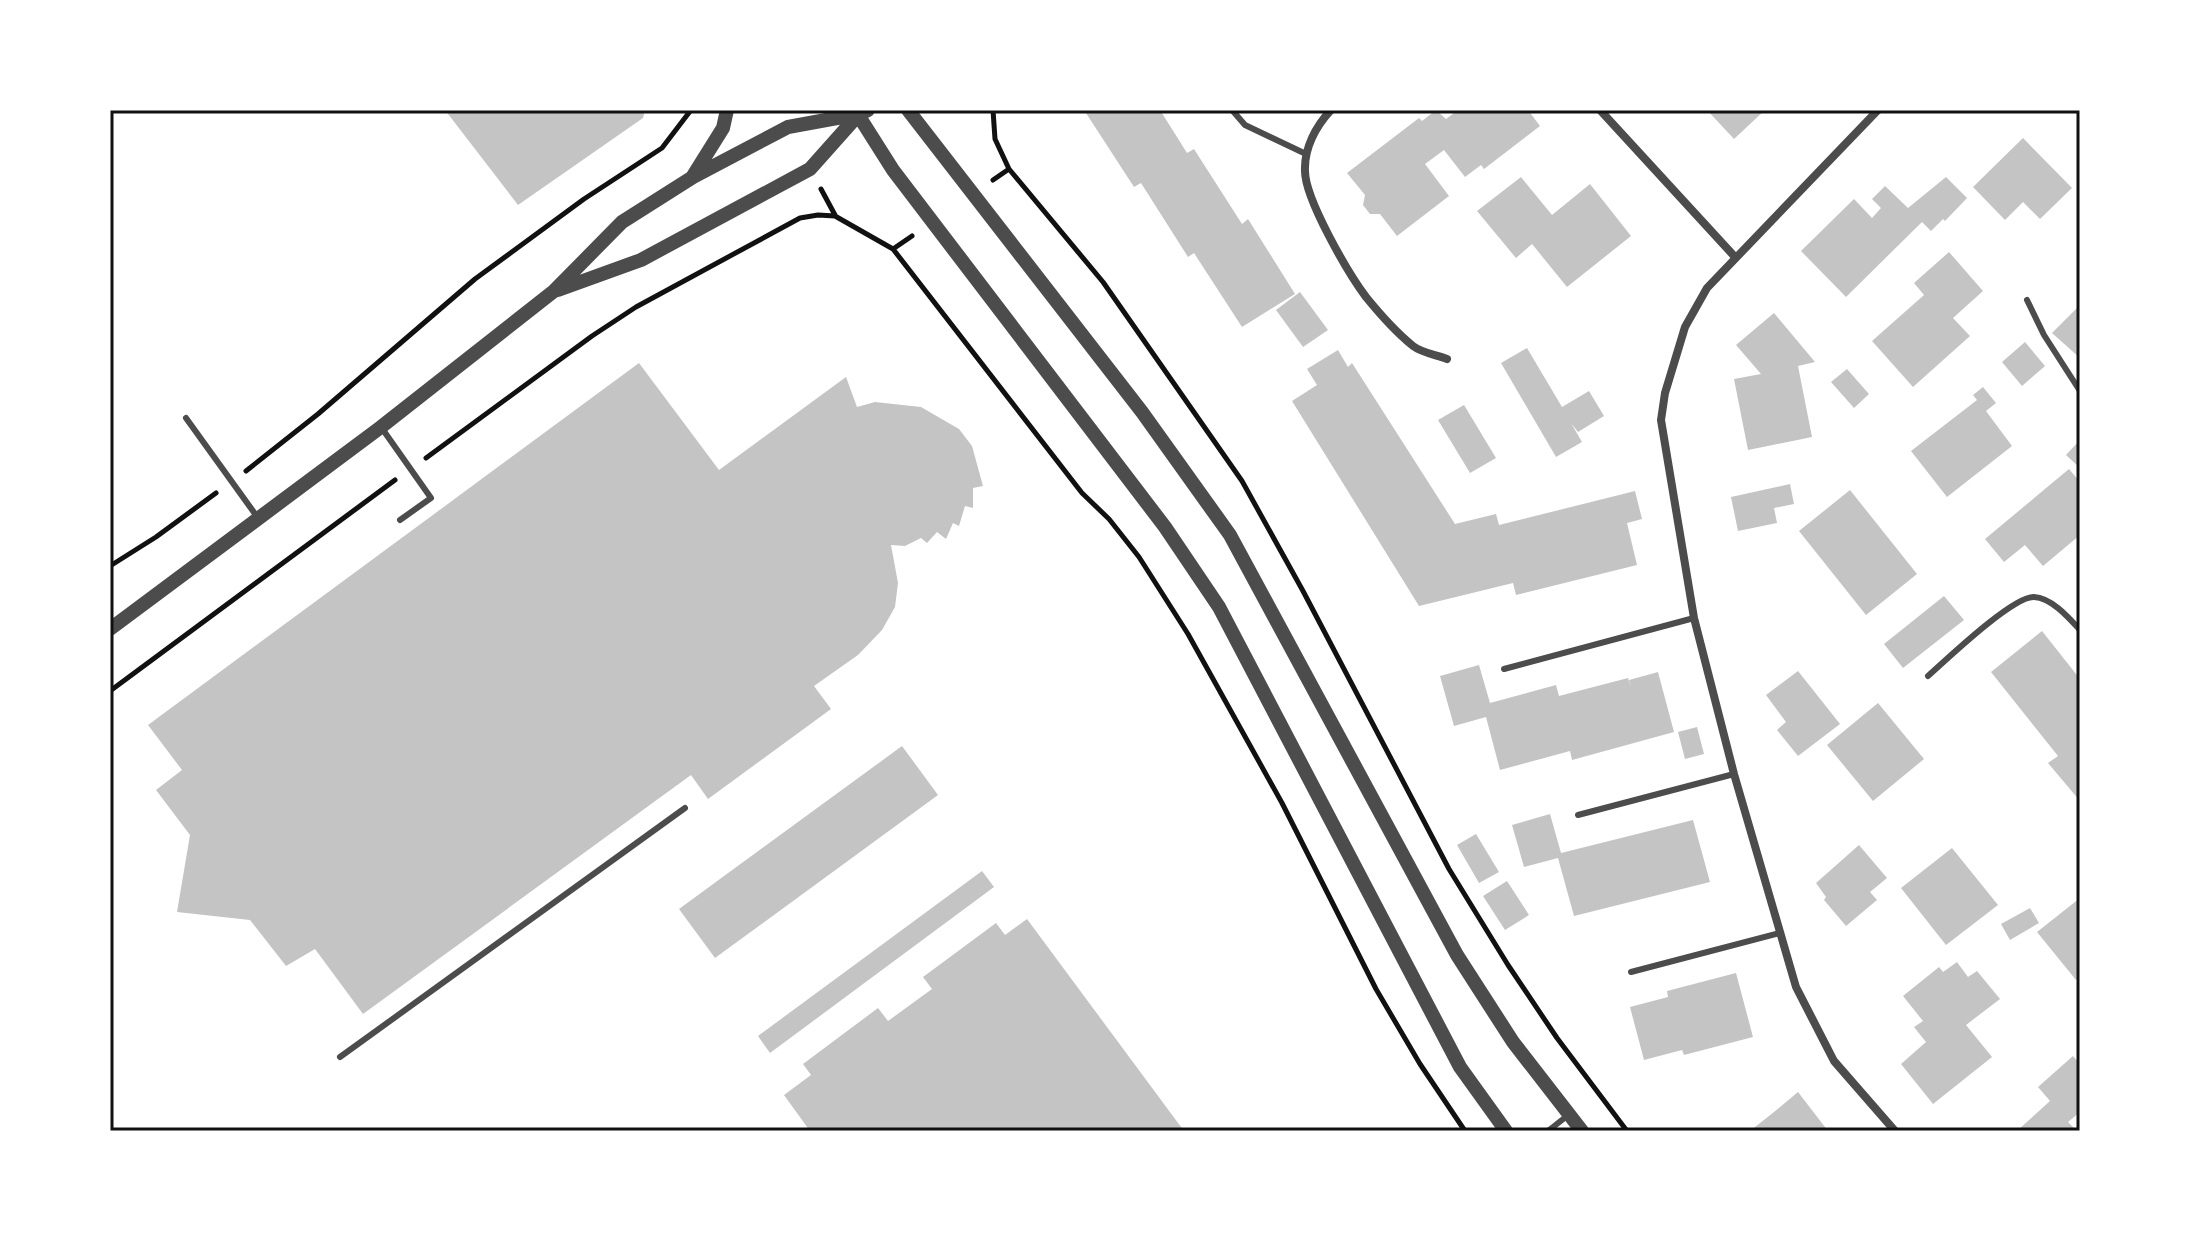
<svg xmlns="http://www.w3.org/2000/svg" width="2190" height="1241" font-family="Quicksand,sans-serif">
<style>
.building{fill:#c4c4c4}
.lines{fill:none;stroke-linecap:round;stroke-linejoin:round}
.path{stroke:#111;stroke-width:5}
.service{stroke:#4c4c4c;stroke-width:6}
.minor{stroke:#4c4c4c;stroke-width:8}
.tertiary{stroke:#4c4c4c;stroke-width:14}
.neatline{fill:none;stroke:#111;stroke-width:3}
</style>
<rect width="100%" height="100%" fill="#fff"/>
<path class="building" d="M 445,110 L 645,110 L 643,118 L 518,205 Z
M 1084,110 L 1160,110 L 1187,153 L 1194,149 L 1242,224 L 1248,219 L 1295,294 L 1242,327 L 1194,253 L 1188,257 L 1141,183 L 1134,187 Z
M 1436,110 L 1446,119 L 1458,110 L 1528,110 L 1540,126 L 1484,169 L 1481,165 L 1465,177 L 1444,150 L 1425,164 L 1449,196 L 1397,236 L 1380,214 L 1370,214 L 1363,205 L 1365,195 L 1347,173 L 1419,118 L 1422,121 Z
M 1707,110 L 1765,110 L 1734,139 Z
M 2023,138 L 2072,188 L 2040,219 L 2023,202 L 2005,220 L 1973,187 Z
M 1521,177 L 1552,215 L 1590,184 L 1631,236 L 1567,287 L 1532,244 L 1516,258 L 1477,211 Z
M 1946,177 L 1967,198 L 1945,221 L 1943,219 L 1931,231 L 1922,222 L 1846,297 L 1801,251 L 1854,199 L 1872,218 L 1881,208 L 1872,199 L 1885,186 L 1908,208 Z
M 1949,252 L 1983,291 L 1953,318 L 1970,336 L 1913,387 L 1872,341 L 1924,295 L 1914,283 Z
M 1300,292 L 1328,330 L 1303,347 L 1276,310 Z
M 2080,305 L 2080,358 L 2052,333 Z
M 1774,313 L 1815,362 L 1798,366 L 1812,437 L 1748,450 L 1734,379 L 1761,374 L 1736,345 Z
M 2025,342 L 2045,366 L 2022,386 L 2002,362 Z
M 1527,348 L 1562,407 L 1589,391 L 1604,416 L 1578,432 L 1571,423 L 1582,442 L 1556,457 L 1501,363 Z
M 1338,350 L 1348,367 L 1352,363 L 1455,524 L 1496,514 L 1499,525 L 1635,491 L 1642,519 L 1627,523 L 1637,565 L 1516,595 L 1513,583 L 1419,606 L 1292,401 L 1317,385 L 1307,369 Z
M 639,363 L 719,470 L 846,377 L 857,407 L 875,402 L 921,407 L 959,429 L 972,446 L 983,486 L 973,488 L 973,508 L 965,506 L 959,526 L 953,523 L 946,539 L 937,532 L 927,543 L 921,538 L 905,546 L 891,545 L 898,583 L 895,607 L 882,630 L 858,655 L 814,686 L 831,709 L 708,799 L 691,775 L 363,1014 L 315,949 L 286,966 L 250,920 L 177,912 L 190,835 L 156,790 L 182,770 L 148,725 Z
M 1847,369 L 1869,394 L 1854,408 L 1831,382 Z
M 1983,387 L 1996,403 L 1986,411 L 2012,446 L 1947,497 L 1911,451 L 1977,400 L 1973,395 Z
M 1464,405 L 1496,458 L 1470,473 L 1438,420 Z
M 2080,440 L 2080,468 L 2066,455 Z
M 2069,469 L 2080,482 L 2080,535 L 2043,566 L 2025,545 L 2004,562 L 1985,539 Z
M 1790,484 L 1794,504 L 1774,508 L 1777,523 L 1738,531 L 1731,497 Z
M 1850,490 L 1917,574 L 1866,615 L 1799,531 Z
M 1944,596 L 1964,620 L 1903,668 L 1884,644 Z
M 2042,631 L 2080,679 L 2080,801 L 2048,763 L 2058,756 L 1991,672 Z
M 1479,665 L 1490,703 L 1556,685 L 1559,696 L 1628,678 L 1631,688 L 1629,680 L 1658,672 L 1674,732 L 1572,760 L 1570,751 L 1500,770 L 1486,717 L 1454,726 L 1440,676 Z
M 1798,671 L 1840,724 L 1798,756 L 1777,730 L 1786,722 L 1766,695 Z
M 1878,703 L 1924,759 L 1873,801 L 1827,745 Z
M 1697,727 L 1704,754 L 1685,759 L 1678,732 Z
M 902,746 L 938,795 L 715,958 L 679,909 Z
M 1550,814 L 1561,853 L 1693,820 L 1710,882 L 1574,916 L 1558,858 L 1524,867 L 1512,825 Z
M 1476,834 L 1499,872 L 1479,883 L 1457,845 Z
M 1859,845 L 1887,878 L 1870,892 L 1877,900 L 1846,926 L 1824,900 L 1826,897 L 1816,883 Z
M 1952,848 L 1998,905 L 1946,945 L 1901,888 Z
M 982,871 L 994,887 L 770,1053 L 758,1036 Z
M 1507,881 L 1529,915 L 1505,930 L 1483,896 Z
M 2080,898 L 2080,977 L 2076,980 L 2037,932 Z
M 2030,908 L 2039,923 L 2010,940 L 2001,924 Z
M 1027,919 L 1184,1131 L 810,1131 L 784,1095 L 811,1075 L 803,1064 L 878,1008 L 888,1021 L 932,989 L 923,977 L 996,923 L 1005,935 Z
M 1957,962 L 1968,977 L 1977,971 L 2000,999 L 1966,1025 L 1992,1057 L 1933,1104 L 1901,1064 L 1926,1042 L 1914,1027 L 1923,1021 L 1903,996 L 1939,967 L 1943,972 Z
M 1736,973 L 1753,1037 L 1684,1055 L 1682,1050 L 1644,1060 L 1630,1007 L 1668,997 L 1667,991 Z
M 2073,1056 L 2080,1064 L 2080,1112 L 2068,1122 L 2077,1131 L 2017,1131 L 2050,1101 L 2038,1087 Z
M 1798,1092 L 1828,1131 L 1750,1131 L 1774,1112 Z"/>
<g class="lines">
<path class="path" d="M 993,110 L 995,139 L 1009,169 L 1103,282 L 1242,481 L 1303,591 L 1449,869 L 1508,965 L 1557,1038 L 1627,1131
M 993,180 L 1009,169
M 821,189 L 835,215
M 893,249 L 912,236
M 426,458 L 592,336 L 636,307 L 800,218 L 818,215 L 835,216 L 893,249 L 1082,493 L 1109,519 L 1139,557 L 1188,634 L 1282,803 L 1376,989 L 1420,1064 L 1465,1131
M 246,471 L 318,414 L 475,279 L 584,199 L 662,148 L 691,110
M 110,566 L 156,537 L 216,493
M 110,691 L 395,480"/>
<path class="service" d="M 1232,110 L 1245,125 L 1306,154
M 2027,300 L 2044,335 L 2080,391
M 186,418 L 258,518
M 381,427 L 431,498 L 400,520
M 1504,669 L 1694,618
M 1928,676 C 1947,659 2013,596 2034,597 C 2052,598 2069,618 2080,630
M 1578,815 L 1734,774
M 1631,972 L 1780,933
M 340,1057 L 685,808
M 1548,1131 L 1567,1116"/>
<path class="minor" d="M 1331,110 C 1316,126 1304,148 1305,171 C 1305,199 1348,273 1366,297 C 1379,313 1397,333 1413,346 C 1422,353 1437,355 1447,359
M 1600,110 L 1735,257
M 1878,110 L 1707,288 L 1685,327 L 1665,393 L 1661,420 L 1694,618 L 1734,774 L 1796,987 L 1834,1061 L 1895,1131"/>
<path class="tertiary" d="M 855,110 L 893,170 L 1165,527 L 1219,607 L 1460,1067 L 1506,1131
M 908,110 L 1142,412 L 1230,535 L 1457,955 L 1513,1042 L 1582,1131
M 693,176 L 723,128 L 727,110
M 558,290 L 641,260 L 810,169 L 859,114
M 110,629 L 381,427 L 554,291 L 622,222 L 693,177 L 788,127 L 859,114 L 868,110"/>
</g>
<rect width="2190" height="1241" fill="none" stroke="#ffffff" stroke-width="224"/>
<rect x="112" y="112" width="1966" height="1017" class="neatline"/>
</svg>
